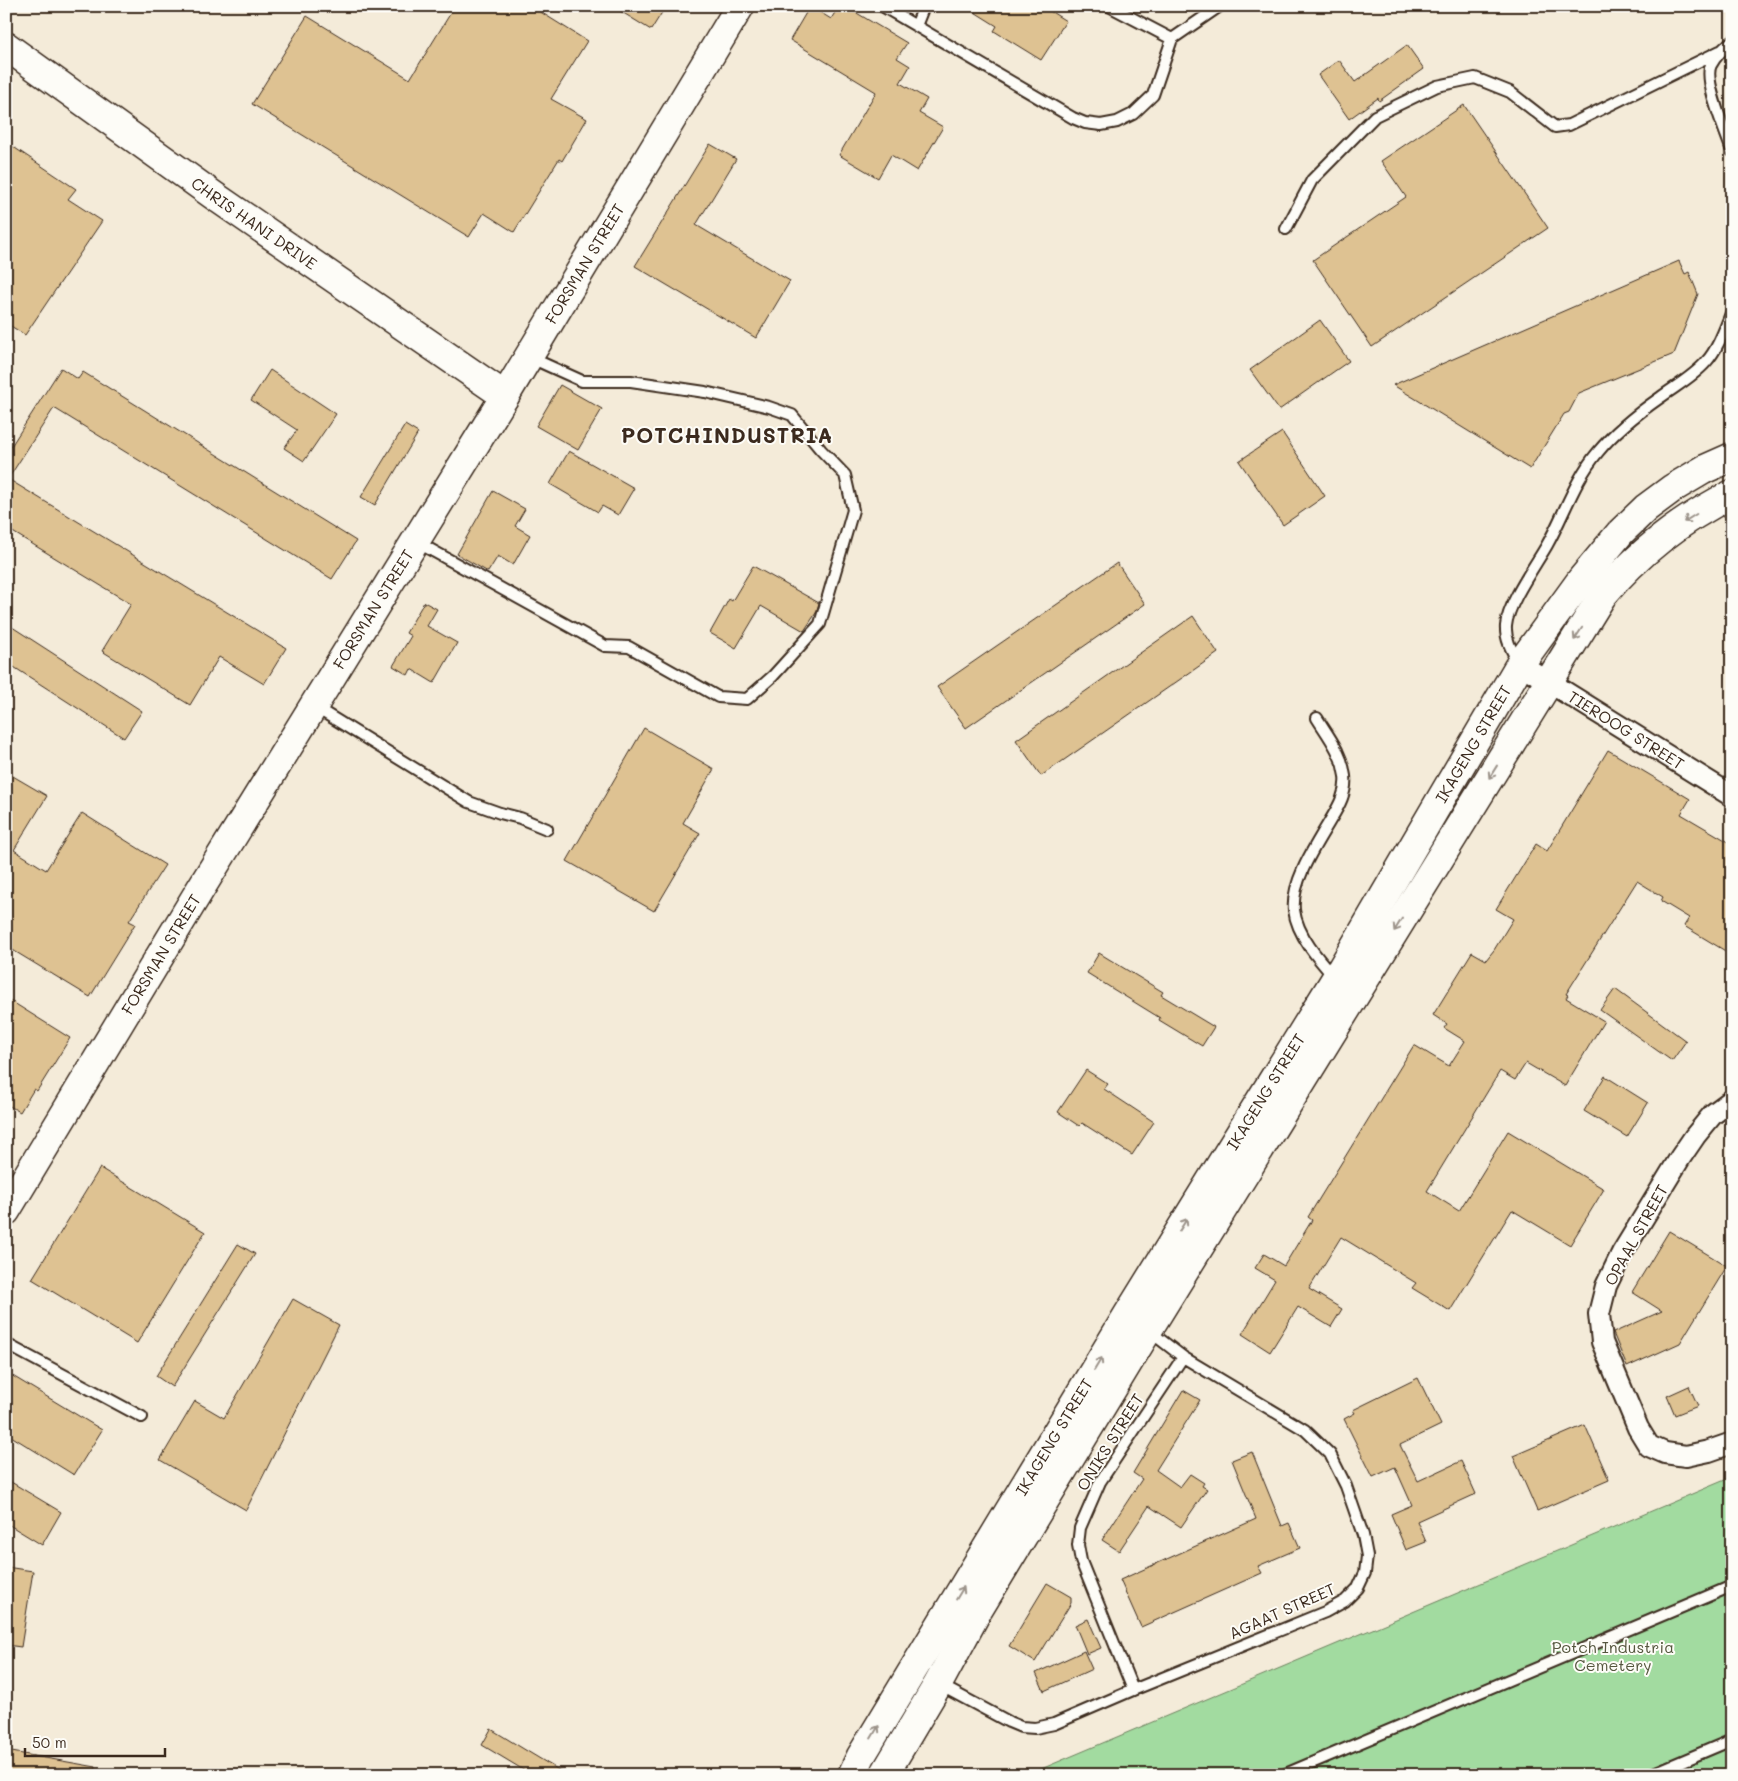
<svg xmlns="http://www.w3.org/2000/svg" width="1738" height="1781" font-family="Mali,sans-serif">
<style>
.built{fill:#f4ebd9}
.green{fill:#a2dba0;stroke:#6e825f}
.building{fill:#dec292;stroke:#3b2a1e}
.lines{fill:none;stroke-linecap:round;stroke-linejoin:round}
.lane-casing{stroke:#3b2a1e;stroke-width:14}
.street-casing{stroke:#3b2a1e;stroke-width:24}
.secondary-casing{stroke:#3b2a1e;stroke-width:31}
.lane{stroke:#fdfcf7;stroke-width:10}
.street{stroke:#fdfcf7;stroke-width:20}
.secondary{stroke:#fdfcf7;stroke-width:28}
.oneway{stroke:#9c938a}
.labels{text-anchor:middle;stroke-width:4;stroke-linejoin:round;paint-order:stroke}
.street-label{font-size:16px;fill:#3b2a1e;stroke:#fdfcf7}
.park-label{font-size:16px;fill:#55563e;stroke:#fdfcf7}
.district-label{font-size:21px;font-weight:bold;letter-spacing:1px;fill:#3b2a1e;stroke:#fdfcf7}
</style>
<rect width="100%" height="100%" fill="#fdfcf7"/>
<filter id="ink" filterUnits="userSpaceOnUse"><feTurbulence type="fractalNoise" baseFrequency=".02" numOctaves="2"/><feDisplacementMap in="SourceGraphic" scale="10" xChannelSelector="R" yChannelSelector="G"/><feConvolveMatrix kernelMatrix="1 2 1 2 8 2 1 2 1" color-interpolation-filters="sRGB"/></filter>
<g filter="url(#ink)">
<path class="built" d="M 6,6 L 1732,6 L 1732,1775 L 6,1775 Z"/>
<path class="green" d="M 1732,1477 L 1732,1775 L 1027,1775 Z"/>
<path class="building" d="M 455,6 L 531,6 L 587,41 L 551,99 L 587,119 L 562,161 L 559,159 L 514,232 L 484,213 L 469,237 L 252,104 L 307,16 L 410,79 Z
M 612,6 L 666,6 L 651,30 Z
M 810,6 L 831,19 L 839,6 L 845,6 L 907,43 L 897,58 L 910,66 L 900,83 L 927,99 L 919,113 L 943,127 L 917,171 L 891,155 L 878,178 L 839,155 L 876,92 L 790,40 Z
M 965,6 L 1042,6 L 1066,21 L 1041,60 L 994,31 L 997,26 Z
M 1407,45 L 1424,69 L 1379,101 L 1378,98 L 1349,119 L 1318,75 L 1339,60 L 1355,82 Z
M 1464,105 L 1548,228 L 1372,347 L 1313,260 L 1406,197 L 1381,161 Z
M 6,142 L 76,189 L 68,199 L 102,221 L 25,335 L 6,323 Z
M 710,144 L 736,159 L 696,225 L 790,281 L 756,338 L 635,266 Z
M 1679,261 L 1685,274 L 1689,272 L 1698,294 L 1674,354 L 1579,393 L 1569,412 L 1564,414 L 1530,469 L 1393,385 Z
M 1320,320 L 1349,361 L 1279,410 L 1250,370 Z
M 61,368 L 78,379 L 83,372 L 356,541 L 332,579 L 54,408 L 8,479 L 286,648 L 264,684 L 219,657 L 190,705 L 102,651 L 131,604 L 6,528 L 6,454 Z
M 270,370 L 336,414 L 304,461 L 284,448 L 297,430 L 251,400 Z
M 560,385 L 602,409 L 578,450 L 536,426 Z
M 405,425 L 418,433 L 375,505 L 361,497 Z
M 1282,432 L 1325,496 L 1283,525 L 1239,461 Z
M 569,451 L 634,488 L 618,515 L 602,506 L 598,512 L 550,484 Z
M 493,491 L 525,509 L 515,526 L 530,535 L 513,565 L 498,556 L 488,572 L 457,554 Z
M 1117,563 L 1145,604 L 966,728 L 937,687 Z
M 753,566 L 819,603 L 816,613 L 804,631 L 761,606 L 736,648 L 710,633 L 729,599 L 732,601 Z
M 424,602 L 437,609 L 427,626 L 457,643 L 434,683 L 411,669 L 408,675 L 393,666 L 411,636 L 406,633 Z
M 1193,616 L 1218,653 L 1041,776 L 1016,740 Z
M 6,623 L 142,711 L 124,738 L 6,662 Z
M 644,728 L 714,769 L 683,823 L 700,833 L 654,911 L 567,861 Z
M 1608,750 L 1690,799 L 1681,814 L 1732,844 L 1732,955 L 1684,926 L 1689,918 L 1661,901 L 1663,897 L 1637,881 L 1566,994 L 1568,995 L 1566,998 L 1604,1021 L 1565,1086 L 1526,1063 L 1515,1080 L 1500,1071 L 1427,1191 L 1459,1211 L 1508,1131 L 1604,1189 L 1570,1245 L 1512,1210 L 1450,1311 L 1412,1288 L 1416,1283 L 1341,1237 L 1309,1289 L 1342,1309 L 1331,1327 L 1298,1307 L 1270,1352 L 1242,1334 L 1275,1280 L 1255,1268 L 1264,1254 L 1284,1266 L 1312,1220 L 1308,1217 L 1414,1045 L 1449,1066 L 1465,1041 L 1444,1028 L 1447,1024 L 1433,1015 L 1472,952 L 1486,960 L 1494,950 L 1513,919 L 1496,909 L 1536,844 L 1547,851 Z
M 6,772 L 47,796 L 14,850 L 46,870 L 82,813 L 165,865 L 129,921 L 135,924 L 90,997 L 6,946 Z
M 1099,953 L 1163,992 L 1161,995 L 1214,1027 L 1202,1046 L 1159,1020 L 1160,1018 L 1087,973 Z
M 1615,989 L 1686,1041 L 1672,1061 L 1600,1010 Z
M 6,998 L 70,1038 L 37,1091 L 34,1089 L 20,1112 L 6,1104 Z
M 1086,1070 L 1108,1084 L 1104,1089 L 1154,1122 L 1132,1155 L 1082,1123 L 1079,1126 L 1058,1112 Z
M 1605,1076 L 1648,1103 L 1627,1137 L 1584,1111 Z
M 100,1168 L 205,1232 L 137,1343 L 32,1279 Z
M 1669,1231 L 1727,1266 L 1680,1343 L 1627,1367 L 1613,1333 L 1662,1311 L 1632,1292 Z
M 238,1244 L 255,1254 L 172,1387 L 156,1376 Z
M 293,1299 L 339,1325 L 246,1510 L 160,1460 L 195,1401 L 224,1418 Z
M 6,1372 L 102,1430 L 74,1475 L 6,1433 Z
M 1418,1378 L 1441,1425 L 1400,1445 L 1418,1481 L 1461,1461 L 1476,1494 L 1417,1521 L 1426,1542 L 1406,1550 L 1391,1514 L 1412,1505 L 1395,1467 L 1373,1477 L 1344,1419 L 1355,1413 L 1353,1410 Z
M 1689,1386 L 1698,1406 L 1675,1415 L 1667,1396 Z
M 1183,1390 L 1200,1400 L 1156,1470 L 1180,1487 L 1190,1474 L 1204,1483 L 1202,1486 L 1207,1489 L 1181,1527 L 1149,1506 L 1119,1551 L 1102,1540 L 1142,1479 L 1133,1473 Z
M 1585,1425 L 1609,1480 L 1537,1511 L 1513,1456 Z
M 1252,1452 L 1282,1526 L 1289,1523 L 1300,1548 L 1258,1566 L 1262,1573 L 1141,1627 L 1120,1580 L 1256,1519 L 1232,1460 Z
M 6,1479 L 61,1512 L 42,1545 L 6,1523 Z
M 6,1567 L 33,1571 L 21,1647 L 6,1645 Z
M 1047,1583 L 1071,1597 L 1071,1603 L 1035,1662 L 1009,1646 Z
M 1088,1619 L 1101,1648 L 1087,1654 L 1075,1625 Z
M 1084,1651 L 1092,1669 L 1044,1691 L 1036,1673 Z
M 491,1729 L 527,1751 L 567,1775 L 531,1775 L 517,1766 L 482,1745 Z
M 6,1751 L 96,1767 L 95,1775 L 6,1775 Z"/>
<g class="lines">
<g class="lane-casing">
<path id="lane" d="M 882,6 L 1073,118 L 1085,123 L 1101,125 L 1117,122 L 1133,114 L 1153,95 L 1172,39 L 1220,6
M 1109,6 L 1172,39
M 916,26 L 924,6
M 1732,41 C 1724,48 1716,55 1711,65 C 1703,80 1726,133 1732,151
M 1286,229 L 1312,180 L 1375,116 L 1437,86 L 1475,78 L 1510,92 L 1555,127 L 1569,125 L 1720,51
M 415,541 L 605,646 L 629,647 L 718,697 L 747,699 L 773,676 L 820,624 L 853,510 L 845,475 L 821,450 L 792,415 L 769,407 L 705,392 L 631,381 L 582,381 L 529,357
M 1518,662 C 1512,651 1505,639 1506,626 C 1508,603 1535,566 1547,545 C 1564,515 1575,479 1598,452 C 1616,430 1638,413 1661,397 C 1676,386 1694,376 1706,362 C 1718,349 1725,328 1732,311
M 315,707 L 469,802 L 500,813 L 520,818 L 547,829
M 1317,718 C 1329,737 1342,753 1345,776 C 1347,792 1339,806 1331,819 C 1317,843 1291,881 1294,910 C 1297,935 1319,960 1335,978
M 6,1344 L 142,1417
M 938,1684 L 1009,1722 L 1021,1727 L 1035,1728 L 1054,1724 L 1133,1690 L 1325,1612 L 1345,1601 L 1358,1588 L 1365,1573 L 1367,1556 L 1363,1535 L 1346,1486 L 1330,1454 L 1305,1430 L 1183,1357 L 1148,1330
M 1133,1690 L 1081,1561 L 1078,1545 L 1080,1528 L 1100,1482 L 1183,1357
M 1283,1775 L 1732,1586
M 1649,1775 L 1732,1740"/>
</g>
<g class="street-casing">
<g id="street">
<path id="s1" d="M 1520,664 L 1732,796"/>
<path d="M 1732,1100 L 1713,1114 L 1695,1136 L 1680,1158 L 1622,1253 L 1606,1286 L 1599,1314 L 1602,1342 L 1638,1428 L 1649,1446 L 1665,1453 L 1686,1456 L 1709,1451 L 1732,1443"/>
</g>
</g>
<g class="secondary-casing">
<g id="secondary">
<path id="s2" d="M 6,46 L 213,195 L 505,396"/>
<path id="s3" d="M 6,1211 L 201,888 L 505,396 L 740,6"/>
<path id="s4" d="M 852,1775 L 861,1756 L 1127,1316 L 1336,978 L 1520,664 L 1581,580 L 1620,533 L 1646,508 L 1673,488 L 1705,469 L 1732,457"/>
<path d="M 884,1775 L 938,1684 L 977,1612 L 1148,1330 L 1602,596 C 1638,553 1682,519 1732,494"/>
</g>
</g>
<use href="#lane" class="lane"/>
<use href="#street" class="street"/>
<use href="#secondary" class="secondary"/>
</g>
<defs><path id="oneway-shaft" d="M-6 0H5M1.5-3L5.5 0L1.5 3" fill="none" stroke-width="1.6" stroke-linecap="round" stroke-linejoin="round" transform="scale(1.25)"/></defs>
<g class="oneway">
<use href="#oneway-shaft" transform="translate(1690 518) rotate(148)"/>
<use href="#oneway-shaft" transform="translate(1578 634) rotate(123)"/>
<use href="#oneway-shaft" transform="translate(1493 772) rotate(122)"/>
<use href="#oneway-shaft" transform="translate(1398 925) rotate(122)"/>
<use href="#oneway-shaft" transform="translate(1183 1225) rotate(-58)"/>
<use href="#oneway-shaft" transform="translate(1098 1364) rotate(-59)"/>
<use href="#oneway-shaft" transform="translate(960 1593) rotate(-59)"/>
<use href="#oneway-shaft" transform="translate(875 1732) rotate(-59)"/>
</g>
</g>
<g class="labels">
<g class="street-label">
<text dy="6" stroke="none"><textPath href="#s2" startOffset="305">CHRIS HANI DRIVE</textPath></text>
<text dy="6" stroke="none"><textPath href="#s3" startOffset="1110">FORSMAN STREET</textPath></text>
<text dy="6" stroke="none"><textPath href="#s3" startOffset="705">FORSMAN STREET</textPath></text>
<text dy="6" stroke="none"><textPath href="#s1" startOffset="125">TIEROOG STREET</textPath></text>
<text dy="6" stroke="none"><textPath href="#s4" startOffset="1204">IKAGENG STREET</textPath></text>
<text dy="6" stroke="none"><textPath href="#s3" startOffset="300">FORSMAN STREET</textPath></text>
<text dy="6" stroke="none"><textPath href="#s4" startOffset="799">IKAGENG STREET</textPath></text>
<text transform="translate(1636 1235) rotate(-61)" y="6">OPAAL STREET</text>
<text dy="6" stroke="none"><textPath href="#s4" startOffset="394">IKAGENG STREET</textPath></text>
<text transform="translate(1110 1442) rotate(-58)" y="6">ONIKS STREET</text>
<text transform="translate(1282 1611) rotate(-24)" y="6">AGAAT STREET</text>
</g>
<g class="park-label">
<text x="1613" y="1653">Potch Industria<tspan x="1613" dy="18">Cemetery</tspan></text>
</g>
<g class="district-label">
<text x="727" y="443">POTCHINDUSTRIA</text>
</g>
</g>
<rect width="1738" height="1781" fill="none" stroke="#fdfcf7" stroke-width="25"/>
<rect x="12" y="12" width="1713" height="1756" fill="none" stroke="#3b2a1e" stroke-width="2" filter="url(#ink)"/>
<path d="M25 1748v8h140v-8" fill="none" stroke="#3b2a1e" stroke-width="2.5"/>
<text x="32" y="1748" font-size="15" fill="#3b2a1e" stroke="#fdfcf7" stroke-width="4" paint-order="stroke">50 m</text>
</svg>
